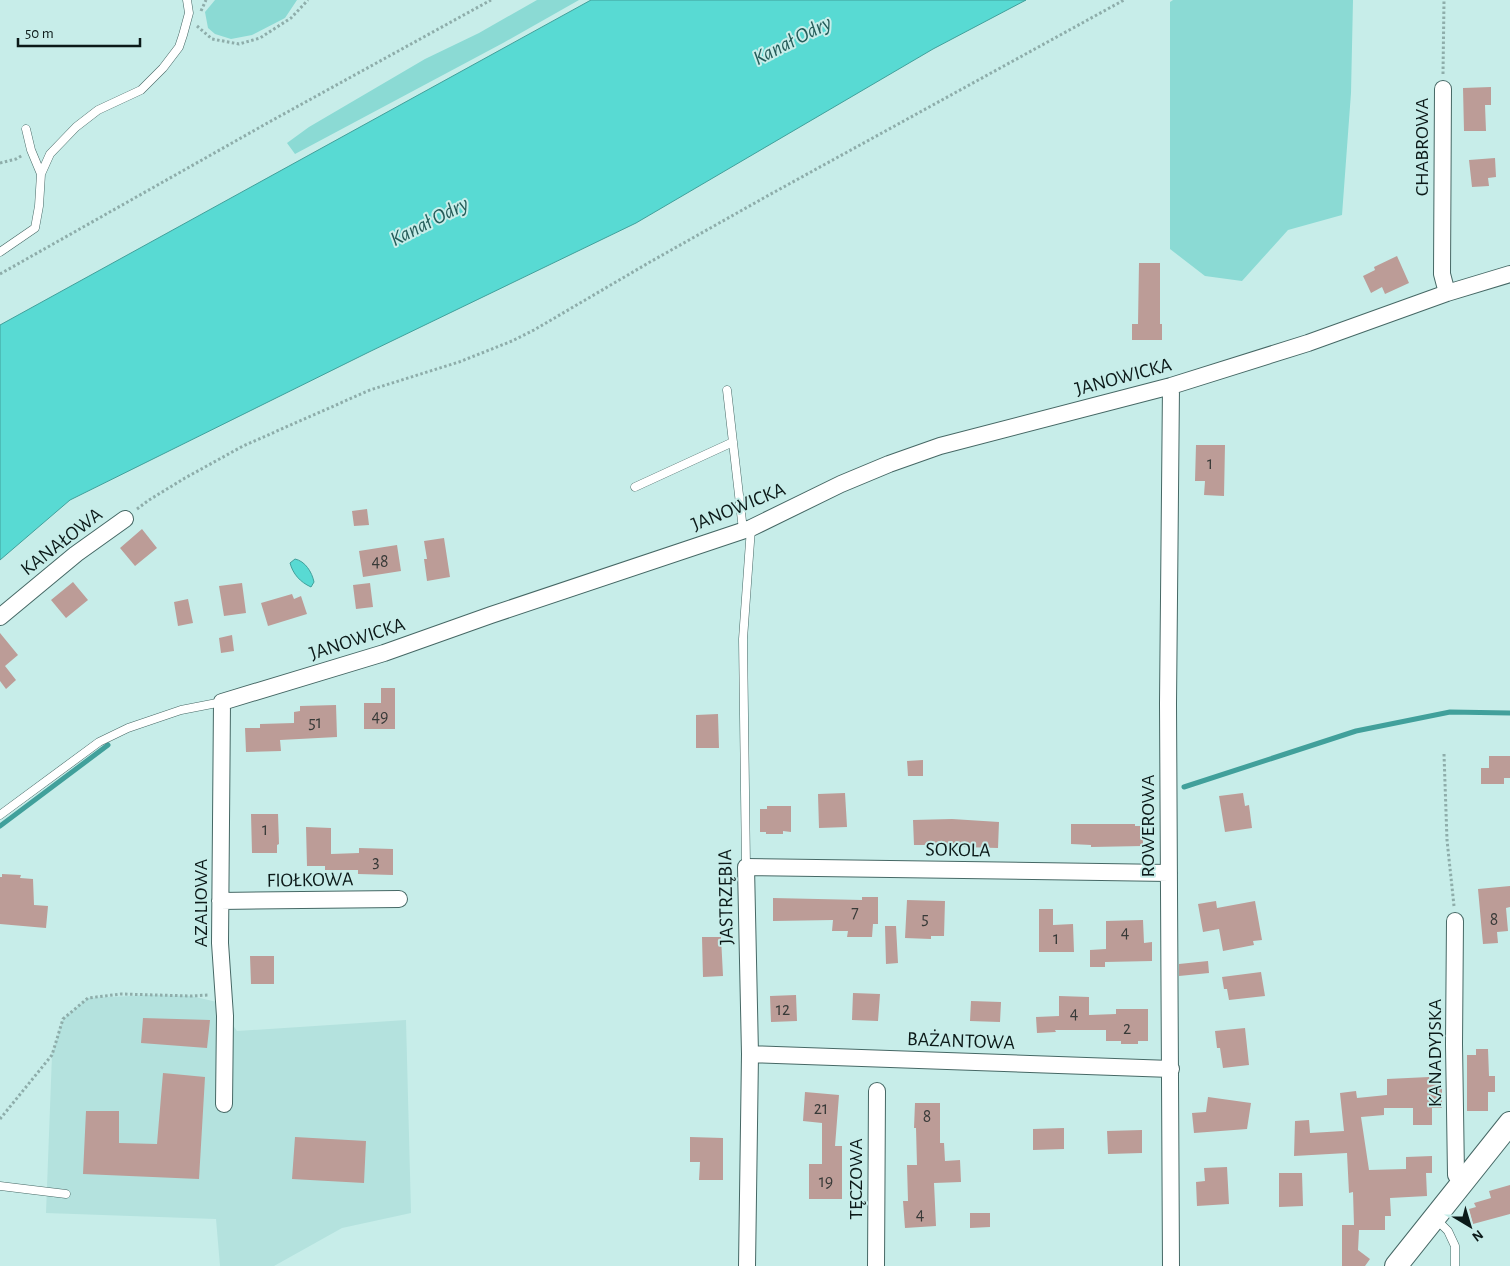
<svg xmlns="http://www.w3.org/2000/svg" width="1510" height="1266" font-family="'Alegreya Sans',sans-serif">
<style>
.built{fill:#b4e2de}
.green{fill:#8bdad4}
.water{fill:#58dad3;stroke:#41a09b}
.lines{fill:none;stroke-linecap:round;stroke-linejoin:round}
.stream{stroke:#41a09b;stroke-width:5}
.building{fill:#bc9c97}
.lane-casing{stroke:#466865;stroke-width:9}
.street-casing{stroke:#466865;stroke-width:18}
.secondary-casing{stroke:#466865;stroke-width:24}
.path{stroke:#8eadaa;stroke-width:3;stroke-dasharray:2.5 2.5;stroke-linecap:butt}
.lane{stroke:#fff;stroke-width:8}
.street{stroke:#fff;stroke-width:16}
.secondary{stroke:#fff;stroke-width:22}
.labels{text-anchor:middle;stroke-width:4;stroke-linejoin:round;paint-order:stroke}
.number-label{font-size:18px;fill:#383a38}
.street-label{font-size:20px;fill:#0c1a19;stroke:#c7ede9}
.water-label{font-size:21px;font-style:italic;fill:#245b58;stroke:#c7ede9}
</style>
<rect width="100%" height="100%" fill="#c7ede9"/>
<path class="built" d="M 151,995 L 191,996 L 217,1002 L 237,1031 L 406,1020 L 411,1213 L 342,1228 L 274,1266 L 220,1266 L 216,1219 L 46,1213 L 52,1055 L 63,1019 L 88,998 Z"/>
<path class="green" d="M 215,0 L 297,0 L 285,18 L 252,35 L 231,39 L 215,34 L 208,28 L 205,12 Z
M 537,0 L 579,0 L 503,43 L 295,154 L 287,143 L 309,127 L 425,59 L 479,33 Z
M 1173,0 L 1353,0 L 1351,93 L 1342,215 L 1288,230 L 1242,281 L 1205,276 L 1170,249 L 1170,2 Z"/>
<path class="water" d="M 591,0 L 1026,0 L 933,49 L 636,223 L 369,352 L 70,500 L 0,560 L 0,325 Z
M 295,559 C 305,561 312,572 314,582 L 311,587 C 300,582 293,574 290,563 Z"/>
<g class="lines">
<path class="stream" d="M 1184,787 L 1356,731 L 1450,712 L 1510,713
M 0,826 L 108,745"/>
</g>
<path class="building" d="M 1491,87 L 1491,105 L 1485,105 L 1486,131 L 1464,131 L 1463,88 Z
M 1495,158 L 1496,177 L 1488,178 L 1489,186 L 1472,187 L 1469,160 Z
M 1397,256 L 1409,283 L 1385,294 L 1382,287 L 1371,293 L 1363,276 L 1375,270 L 1374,267 Z
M 1139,263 L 1160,263 L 1160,324 L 1162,324 L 1162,340 L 1132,340 L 1132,324 L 1138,324 Z
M 1196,445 L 1225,445 L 1224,496 L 1204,495 L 1205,481 L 1195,481 Z
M 367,509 L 369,525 L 354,526 L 352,511 Z
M 142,529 L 157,548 L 135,566 L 120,548 Z
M 444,538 L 450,577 L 427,581 L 424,559 L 427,559 L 424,541 Z
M 397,545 L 401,571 L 363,577 L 359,551 Z
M 73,582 L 88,600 L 66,618 L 51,600 Z
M 242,583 L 246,613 L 224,616 L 219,586 Z
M 370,583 L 373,607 L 356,609 L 353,585 Z
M 292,594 L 294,599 L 301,596 L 307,614 L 268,626 L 261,603 Z
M 188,599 L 193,623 L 178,626 L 174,602 Z
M 0,633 L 18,655 L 5,666 L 16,680 L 6,689 L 0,681 Z
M 232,635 L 234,651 L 221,653 L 219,638 Z
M 381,688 L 395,688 L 395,729 L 364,729 L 364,703 L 381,703 Z
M 336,705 L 337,737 L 280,740 L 281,751 L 246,752 L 245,728 L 260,728 L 260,724 L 294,723 L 294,712 L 300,711 L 300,706 Z
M 718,714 L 719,748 L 696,748 L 696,715 Z
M 1489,756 L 1510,756 L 1510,778 L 1504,778 L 1504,784 L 1481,784 L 1481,768 L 1489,768 Z
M 923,760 L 923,776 L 908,776 L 907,761 Z
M 845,793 L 847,827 L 819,828 L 818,794 Z
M 1243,793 L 1245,806 L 1249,805 L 1252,828 L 1225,832 L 1219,796 Z
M 767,806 L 791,806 L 791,832 L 783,831 L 783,834 L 766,834 L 766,832 L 760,832 L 760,809 L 767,809 Z
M 251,814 L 278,814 L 279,844 L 277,845 L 277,853 L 252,853 Z
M 952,819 L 999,822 L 998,848 L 962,847 L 962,845 L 914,845 L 913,820 Z
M 1071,824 L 1135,824 L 1135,826 L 1143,826 L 1143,846 L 1091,847 L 1091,845 L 1071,844 Z
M 306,827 L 331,828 L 331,854 L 359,853 L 359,848 L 393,849 L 393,875 L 358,874 L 358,870 L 325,870 L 325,866 L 307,866 Z
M 2,874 L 21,875 L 20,878 L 33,879 L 34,905 L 48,906 L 46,928 L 0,924 L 0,877 L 2,877 Z
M 1510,886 L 1510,907 L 1506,908 L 1508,931 L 1497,932 L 1498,943 L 1483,944 L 1478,889 Z
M 862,897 L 878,897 L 878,924 L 873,924 L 872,937 L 847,937 L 848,931 L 832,931 L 833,920 L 773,921 L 773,898 L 862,900 Z
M 907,900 L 945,901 L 944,936 L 931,936 L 931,939 L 905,938 Z
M 1216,901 L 1217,908 L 1255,901 L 1262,940 L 1253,941 L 1254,945 L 1223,951 L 1219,929 L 1203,932 L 1198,904 Z
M 1039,909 L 1053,909 L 1053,925 L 1073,924 L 1074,952 L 1039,952 Z
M 1143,920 L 1144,943 L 1152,942 L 1152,961 L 1105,962 L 1105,967 L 1090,967 L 1090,950 L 1106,949 L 1106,921 Z
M 885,926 L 896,926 L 898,963 L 886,964 Z
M 702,937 L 721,937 L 723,976 L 703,977 Z
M 250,956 L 274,956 L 274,984 L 251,984 Z
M 1208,961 L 1209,973 L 1179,976 L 1179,964 Z
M 1261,972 L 1265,996 L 1229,1000 L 1227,989 L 1224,989 L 1222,977 Z
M 853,993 L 880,994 L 878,1021 L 852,1020 Z
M 796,995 L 797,1021 L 771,1022 L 770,996 Z
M 1059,996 L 1089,997 L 1089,1015 L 1116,1014 L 1116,1009 L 1148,1009 L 1148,1041 L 1138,1041 L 1138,1044 L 1121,1044 L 1121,1041 L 1106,1041 L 1106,1030 L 1055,1030 L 1056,1032 L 1037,1033 L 1036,1017 L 1059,1016 Z
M 971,1001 L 1001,1002 L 1000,1022 L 970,1021 Z
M 143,1018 L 210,1020 L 207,1048 L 141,1043 Z
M 1245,1028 L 1249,1065 L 1223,1068 L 1220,1048 L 1217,1048 L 1215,1031 Z
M 1476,1049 L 1488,1049 L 1489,1076 L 1495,1076 L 1495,1092 L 1488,1092 L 1488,1111 L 1467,1111 L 1467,1055 L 1476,1055 Z
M 163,1073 L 205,1077 L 199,1179 L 83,1174 L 86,1111 L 119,1111 L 119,1143 L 157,1144 Z
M 1429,1077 L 1430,1080 L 1442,1080 L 1442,1108 L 1432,1108 L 1432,1125 L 1413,1125 L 1413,1108 L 1384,1108 L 1384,1115 L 1361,1117 L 1369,1170 L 1406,1169 L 1406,1157 L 1432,1156 L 1432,1173 L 1426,1173 L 1427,1196 L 1390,1198 L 1391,1216 L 1385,1216 L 1385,1230 L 1359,1230 L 1358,1250 L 1370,1259 L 1365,1266 L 1342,1266 L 1342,1225 L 1354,1225 L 1353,1192 L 1349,1193 L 1347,1153 L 1294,1156 L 1295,1121 L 1309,1120 L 1310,1133 L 1344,1131 L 1340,1093 L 1356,1091 L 1357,1098 L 1387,1095 L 1387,1079 Z
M 805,1092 L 839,1095 L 835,1146 L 842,1146 L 842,1199 L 809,1199 L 809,1164 L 822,1164 L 822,1123 L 803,1121 Z
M 1208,1097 L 1251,1103 L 1247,1129 L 1194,1133 L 1192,1113 L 1206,1112 Z
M 915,1103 L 940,1103 L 940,1143 L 944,1143 L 945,1161 L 960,1160 L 961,1182 L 934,1183 L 936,1226 L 905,1228 L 903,1201 L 908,1201 L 907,1165 L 917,1165 L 916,1128 L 914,1128 Z
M 1064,1128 L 1064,1149 L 1033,1150 L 1033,1129 Z
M 1142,1130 L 1142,1153 L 1108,1154 L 1107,1131 Z
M 295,1137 L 366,1141 L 364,1183 L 292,1179 Z
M 690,1137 L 723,1138 L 723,1180 L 699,1180 L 700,1162 L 690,1162 Z
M 1227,1167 L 1229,1204 L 1197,1206 L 1196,1182 L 1205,1181 L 1204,1168 Z
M 1279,1173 L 1302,1173 L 1303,1206 L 1279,1207 Z
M 1510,1185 L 1510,1214 L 1473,1224 L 1469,1209 L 1476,1207 L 1474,1203 L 1491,1198 L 1489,1191 Z
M 970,1213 L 990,1213 L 990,1227 L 970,1228 Z"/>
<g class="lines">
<g class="lane-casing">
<path id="lane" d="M 26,129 L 31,150 L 41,174
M 0,252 L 35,228 L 39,206 L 41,174 L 50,154 L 76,127 L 98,110 L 141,90 L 163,68 L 179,47 L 183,35 L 189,13 L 187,0
M 727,390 L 743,530
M 635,487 L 733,442
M 0,815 L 99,742 L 128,728 L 181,710 L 222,702
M 746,867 L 743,639 L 751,528
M 0,1186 L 66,1194
M 1436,1219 L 1448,1231 L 1455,1246 L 1455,1266"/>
</g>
<g class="street-casing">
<path id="street" d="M 1443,89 L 1442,274 L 1447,293
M 1171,386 L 1168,704 L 1171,1266
M 0,617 L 76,554 L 125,519
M 220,901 L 399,899
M 1455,921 L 1454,1044 L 1456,1175 L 1462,1183
M 750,1054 L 1171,1069
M 224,1104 L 225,1016 L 220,943 L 222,702 L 384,653 L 491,615 L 751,528 L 841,484 L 889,464 L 940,446 L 1171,386 L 1308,343 L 1447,293 L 1510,274
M 747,1266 L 750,1054 L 746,867 L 1169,873
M 876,1266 L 877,1091"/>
</g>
<g class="secondary-casing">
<path id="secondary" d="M 1396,1266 L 1510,1123"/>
</g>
<path class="path" d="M 201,11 L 206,0
M 197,26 L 212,39 L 239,44 L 260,38 L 291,18 L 308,0
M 1443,74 L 1444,0
M 0,163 L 16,159 L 23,155
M 0,274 L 271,121 L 491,0
M 137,509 L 149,500 L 185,478 L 243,446 L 370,390 L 459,362 L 512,341 L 534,330 L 650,262 L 769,195 L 1124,0
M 1444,754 L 1447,840 L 1454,906
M 0,1119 L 52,1055 L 63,1019 L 88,998 L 121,994 L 191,996 L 209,995"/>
<use href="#lane" class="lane"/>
<use href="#street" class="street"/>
<use href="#secondary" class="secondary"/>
</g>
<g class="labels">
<g class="number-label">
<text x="1210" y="469">1</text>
<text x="380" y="567">48</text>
<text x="380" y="722">49</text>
<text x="315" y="728">51</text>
<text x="265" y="835">1</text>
<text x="376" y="867">3</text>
<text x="855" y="918">7</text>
<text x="925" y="924">5</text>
<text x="1494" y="925">8</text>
<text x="1125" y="938">4</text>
<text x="1056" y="944">1</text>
<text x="783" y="1015">12</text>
<text x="1074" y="1019">4</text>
<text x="1127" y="1034">2</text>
<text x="821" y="1114">21</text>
<text x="927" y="1122">8</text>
<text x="826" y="1187">19</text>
<text x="920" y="1220">4</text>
</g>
<g class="street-label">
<text transform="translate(1421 147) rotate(-90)" y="7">CHABROWA</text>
<text transform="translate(1123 376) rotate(-15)" y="7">JANOWICKA</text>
<text transform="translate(738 506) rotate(-22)" y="7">JANOWICKA</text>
<text transform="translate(61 541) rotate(-38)" y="7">KANAŁOWA</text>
<text transform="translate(357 638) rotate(-18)" y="7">JANOWICKA</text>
<text transform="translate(1147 826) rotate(-90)" y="7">ROWEROWA</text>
<text transform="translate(958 849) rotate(1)" y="7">SOKOLA</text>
<text transform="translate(310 879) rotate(-1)" y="7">FIOŁKOWA</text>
<text transform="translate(725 897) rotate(-91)" y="7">JASTRZĘBIA</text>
<text transform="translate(200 903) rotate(-90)" y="7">AZALIOWA</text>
<text transform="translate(961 1040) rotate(2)" y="7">BAŻANTOWA</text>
<text transform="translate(1434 1053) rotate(-90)" y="7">KANADYJSKA</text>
<text transform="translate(855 1179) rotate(-90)" y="7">TĘCZOWA</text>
</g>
<g class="water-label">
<text transform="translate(792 40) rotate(-27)" y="7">Kanał Odry</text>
<text transform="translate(429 221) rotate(-27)" y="7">Kanał Odry</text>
</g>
</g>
<g transform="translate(1470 1226) rotate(142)" stroke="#c7ede9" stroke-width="4" paint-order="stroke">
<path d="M0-4L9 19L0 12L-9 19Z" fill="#0c1a19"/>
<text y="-8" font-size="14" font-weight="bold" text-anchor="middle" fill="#0c1a19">N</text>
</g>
<path d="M18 38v8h122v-8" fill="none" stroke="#0c1a19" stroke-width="2.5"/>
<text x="25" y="38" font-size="15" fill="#0c1a19" stroke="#c7ede9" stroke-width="4" paint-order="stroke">50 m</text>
</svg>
